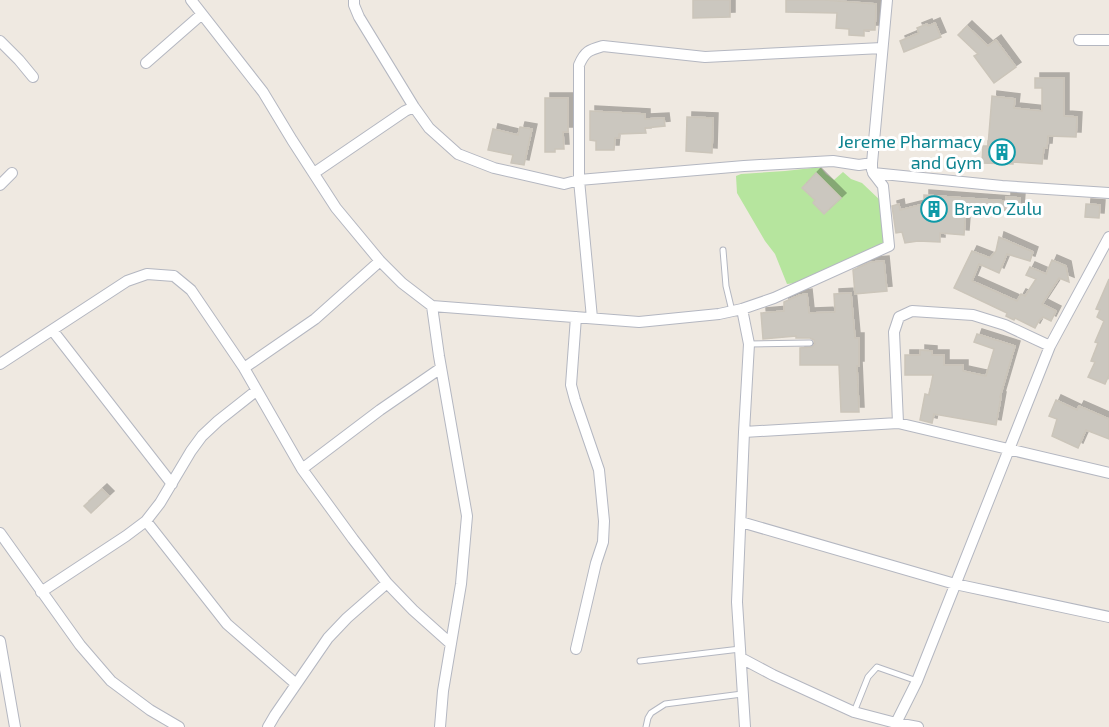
<svg xmlns="http://www.w3.org/2000/svg" width="1109" height="727" font-family="'Exo 2',sans-serif">
<style>
.green{fill:#b6e59e}
.building{fill:#cbc7bf;stroke:#cbc5ba;stroke-width:1.5;filter:url(#shadow)}
.lines{fill:none;stroke-linecap:round;stroke-linejoin:round}
.service-casing{stroke:#b4b7c1;stroke-width:7}
.minor-casing{stroke:#b4b7c1;stroke-width:12}
.service{stroke:#fff;stroke-width:5}
.minor{stroke:#fff;stroke-width:10}
.labels{text-anchor:middle;stroke-width:6;stroke-linejoin:round;paint-order:stroke}
.culture-label{font-size:18px;fill:#0d838f;stroke:#fff;text-anchor:end}
</style>
<defs>
<filter id="shadow"><feDropShadow dx="5" dy="-5" stdDeviation="0" flood-color="#0004"/></filter>
</defs>
<rect width="100%" height="100%" fill="#efe9e1"/>
<path class="green" d="M 812,168 L 821,168 L 826,174 L 834,180 L 843,172 L 851,179 L 862,183 L 882,202 L 886,245 L 804,282 L 787,284 L 775,254 L 765,241 L 737,193 L 736,176 L 741,174 L 785,171 Z"/>
<path class="building" d="M 693,0 L 730,0 L 730,17 L 693,18 Z
M 786,0 L 825,0 L 876,4 L 875,30 L 864,30 L 864,36 L 849,35 L 849,29 L 836,28 L 837,13 L 786,12 Z
M 935,23 L 941,37 L 904,52 L 900,41 L 919,33 L 917,28 L 927,24 L 928,26 Z
M 967,26 L 988,46 L 996,40 L 1016,67 L 994,83 L 974,56 L 978,54 L 958,35 Z
M 1035,78 L 1064,78 L 1064,116 L 1077,117 L 1076,137 L 1048,136 L 1047,148 L 1044,148 L 1042,164 L 1013,162 L 1013,164 L 982,163 L 983,146 L 988,146 L 992,96 L 1015,99 L 1014,108 L 1042,111 L 1042,88 L 1035,88 Z
M 545,98 L 568,98 L 568,132 L 563,132 L 564,149 L 555,149 L 555,152 L 545,152 Z
M 590,111 L 645,114 L 645,119 L 664,118 L 665,126 L 645,128 L 646,133 L 619,134 L 619,138 L 615,138 L 614,150 L 596,150 L 596,141 L 590,140 Z
M 687,117 L 713,118 L 712,153 L 686,151 Z
M 520,127 L 532,129 L 524,165 L 511,163 L 513,155 L 488,150 L 493,129 L 518,135 Z
M 816,173 L 841,198 L 824,214 L 813,203 L 815,200 L 802,188 Z
M 924,195 L 1006,201 L 1006,197 L 1020,198 L 1019,211 L 966,208 L 964,235 L 940,233 L 940,242 L 918,241 L 905,243 L 902,232 L 896,233 L 892,206 L 899,204 L 900,210 L 924,204 Z
M 1086,204 L 1100,205 L 1099,218 L 1085,217 Z
M 999,237 L 1033,252 L 1030,261 L 1007,254 L 999,273 L 979,264 L 972,281 L 1017,301 L 1021,294 L 1025,296 L 1036,279 L 1026,275 L 1030,267 L 1046,274 L 1052,260 L 1066,266 L 1069,282 L 1059,278 L 1042,304 L 1056,311 L 1051,321 L 1043,317 L 1041,319 L 1040,319 L 1035,328 L 1015,318 L 1014,320 L 1006,316 L 1007,313 L 954,288 L 972,251 L 990,258 L 996,251 Z
M 884,261 L 887,291 L 855,294 L 853,270 L 871,262 Z
M 1109,279 L 1109,375 L 1105,384 L 1088,377 L 1095,362 L 1091,361 L 1098,343 L 1095,342 L 1104,321 L 1097,317 L 1100,310 L 1096,309 Z
M 851,293 L 855,338 L 859,338 L 859,366 L 857,366 L 859,412 L 841,412 L 839,365 L 800,365 L 800,348 L 812,347 L 815,344 L 814,340 L 810,338 L 796,338 L 796,336 L 763,339 L 761,313 L 784,311 L 784,302 L 800,295 L 807,294 L 809,313 L 835,312 L 834,294 Z
M 977,334 L 1015,346 L 1000,397 L 1001,397 L 996,425 L 934,414 L 932,423 L 920,420 L 925,394 L 929,395 L 933,375 L 905,375 L 905,355 L 920,355 L 920,350 L 932,351 L 932,355 L 944,355 L 944,365 L 963,365 L 963,371 L 986,376 L 994,349 L 974,342 Z
M 1056,400 L 1077,410 L 1079,406 L 1109,419 L 1109,439 L 1086,430 L 1078,448 L 1052,436 L 1057,419 L 1049,416 Z
M 102,489 L 109,496 L 91,513 L 84,506 Z"/>
<g class="lines">
<g class="service-casing">
<path id="service" d="M 723,250 L 726,286 L 732,311
M 749,344 L 810,343
M 640,661 L 740,649
M 854,712 L 868,677 L 877,667 L 917,681
M 646,727 L 648,718 L 651,713 L 665,704 L 742,694"/>
</g>
<g class="minor-casing">
<path id="minor" d="M 191,0 L 263,92 L 292,140 L 336,208 L 380,261 L 402,283 L 432,306 L 639,322 L 719,314 L 742,309 L 774,298 L 889,246 L 883,186 L 873,173 L 1002,186 L 1109,193
M 354,0 L 354,5 L 359,17 L 414,107 L 429,128 L 458,154 L 494,168 L 564,184 L 579,180 L 744,166 L 833,161 L 859,165 L 872,163
M 1079,40 L 1109,40
M 0,41 L 19,60 L 33,77
M 146,63 L 202,14
M 872,170 L 872,163 L 887,0
M 314,173 L 405,111 L 414,107
M 0,185 L 12,173
M 432,306 L 439,356 L 467,516 L 461,584 L 443,691 L 440,727
M 742,309 L 749,344 L 744,432 L 737,602 L 745,727
M 592,318 L 579,180 L 579,65 C 585,51 589,50 603,46 L 705,57 L 882,48
M 53,331 L 172,484
M 0,364 L 127,281 L 147,274 L 174,276 L 191,290 L 244,368 L 302,469 L 353,539 L 387,583 L 413,610 L 451,644
M 244,368 L 315,319 L 380,261
M 898,423 L 894,332 L 899,317 L 912,311 L 973,315 L 1005,325 L 1050,346
M 744,432 L 898,423 L 1109,473
M 302,469 L 380,410 L 441,368
M 146,521 L 227,624 L 296,684
M 741,522 L 955,584 L 1109,617
M 0,533 L 80,645 L 111,681 L 150,710 L 179,727
M 41,592 L 126,536 L 146,521 L 160,503 L 191,451 L 202,436 L 218,421 L 256,391
M 0,641 L 15,727
M 576,649 L 596,563 L 603,542 L 604,521 L 599,470 L 575,400 L 571,385 L 576,317
M 741,658 L 773,675 L 854,712 L 896,723 L 918,727
M 896,723 L 917,681 L 1050,346 L 1109,237
M 268,727 L 275,715 L 328,638 L 347,618 L 387,583"/>
</g>
<use href="#service" class="service"/>
<use href="#minor" class="minor"/>
</g>
<defs>
<g id="building-ring" transform="scale(1.35)"><circle r="9.5" fill="#fff" stroke="#0f9aa8" stroke-width="1.5"/><path d="M-4-6H4V6H1V3H-1V6H-4ZM-2.5-4.3h1.7v1.8h-1.7ZM.8-4.3h1.7v1.8H.8ZM-2.5-1h1.7V.8h-1.7ZM.8-1h1.7V.8H.8Z" fill="#0f9aa8"/></g>
</defs>
<g fill-rule="evenodd">
<use href="#building-ring" x="1002" y="152"/>
<use href="#building-ring" x="934" y="209"/>
</g>
<g class="labels">
<g class="culture-label">
<text x="982" y="148">Jereme Pharmacy<tspan x="982" dy="21">and Gym</tspan></text>
<text x="954" y="215" text-anchor="start">Bravo Zulu</text>
</g>
</g>
</svg>
